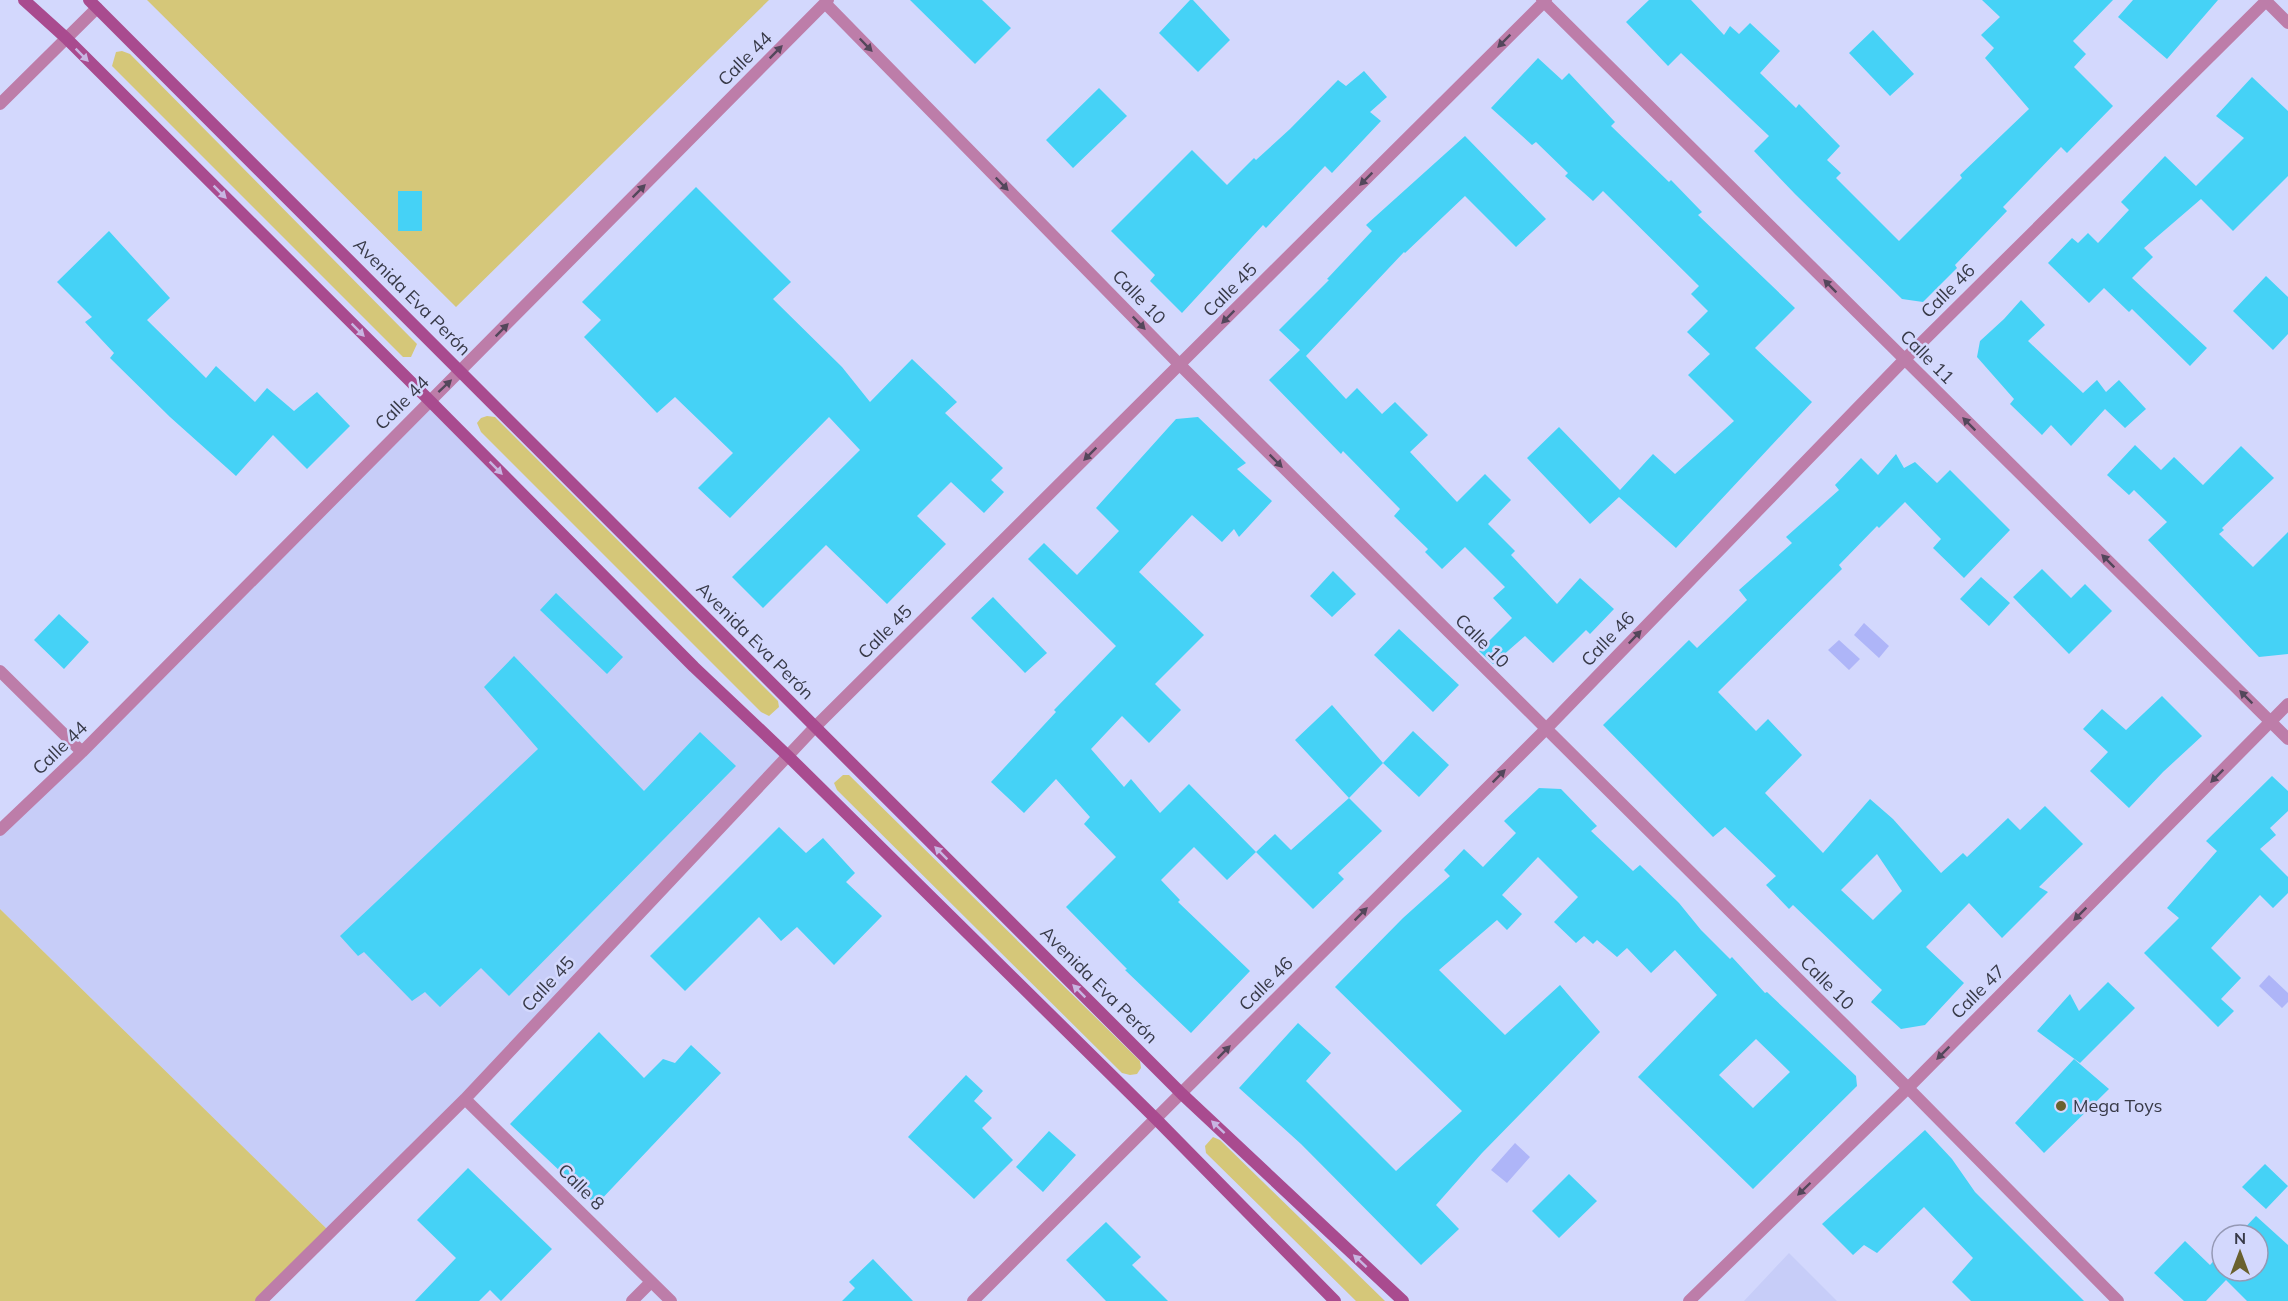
<svg xmlns="http://www.w3.org/2000/svg" width="2288" height="1301" font-family="Mulish,sans-serif">
<style>
.built{fill:#c7cdf8}
.green{fill:#d5c779}
.water{fill:#aeb5f8}
.building{fill:#45d2f6;fill-rule:evenodd}
.lines{fill:none;stroke-linecap:round;stroke-linejoin:round}
.service{stroke:#bd7da9;stroke-width:12}
.minor{stroke:#bd7da9;stroke-width:12}
.secondary{stroke:#a94b8f;stroke-width:12}
.oneway{fill:#53475b}
.oneway2{fill:#c8b5e2}
.poi-dot{fill:#6a612e;stroke:#d3d8fd;stroke-width:2}
.labels{text-anchor:middle;stroke-width:5;stroke-linejoin:round;paint-order:stroke}
.street-label{font-size:18px;fill:#383a48;stroke:#d3d8fd}
.poi-label{font-size:18px;fill:#383a48;stroke:#d3d8fd;text-anchor:start}
</style>
<rect width="100%" height="100%" fill="#d3d8fd"/>
<path class="built" d="M 430,401 L 788,756 L 330,1232 L 0,909 L 0,828 Z
M 1789,1253 L 1837,1301 L 1744,1301 Z"/>
<path class="green" d="M 147,0 L 769,0 L 456,307 Z
M 122,51 L 130,54 L 417,344 L 411,357 L 403,357 L 112,66 L 116,52 Z
M 487,416 L 495,417 L 778,701 L 779,707 L 769,716 L 761,712 L 481,432 L 477,423 L 481,418 Z
M 843,775 L 849,775 L 1140,1061 L 1141,1068 L 1137,1074 L 1130,1075 L 1122,1073 L 837,790 L 834,783 Z
M 0,909 L 330,1232 L 261,1301 L 0,1301 Z
M 1213,1137 L 1220,1140 L 1385,1301 L 1356,1301 L 1206,1153 L 1205,1146 Z"/>
<path class="water" d="M 1864,623 L 1889,646 L 1879,658 L 1854,635 Z
M 1839,640 L 1860,659 L 1849,670 L 1828,650 Z
M 2269,975 L 2288,993 L 2288,1002 L 2282,1008 L 2259,986 Z
M 1515,1143 L 1530,1157 L 1507,1183 L 1491,1170 Z"/>
<path class="building" d="M 910,0 L 982,0 L 1011,28 L 975,64 Z
M 1190,0 L 1193,0 L 1230,40 L 1198,72 L 1159,33 Z
M 1649,0 L 1691,0 L 1724,35 L 1730,26 L 1739,34 L 1750,23 L 1780,51 L 1760,73 L 1796,108 L 1799,104 L 1840,146 L 1827,160 L 1841,173 L 1836,178 L 1899,241 L 1962,178 L 1960,175 L 2029,109 L 1985,58 L 1994,48 L 1981,35 L 2000,17 L 1982,0 L 2113,0 L 2073,41 L 2086,54 L 2074,67 L 2113,106 L 2067,153 L 2061,147 L 2003,207 L 2007,211 L 1955,265 L 1957,268 L 1923,302 L 1902,299 L 1795,194 L 1754,151 L 1769,136 L 1681,53 L 1668,66 L 1626,22 Z
M 2133,0 L 2218,0 L 2167,59 L 2118,17 Z
M 1873,30 L 1914,74 L 1890,96 L 1849,53 Z
M 1538,58 L 1562,80 L 1569,73 L 1615,122 L 1611,126 L 1669,182 L 1671,180 L 1702,212 L 1698,215 L 1795,308 L 1755,348 L 1812,402 L 1676,548 L 1619,497 L 1590,524 L 1527,458 L 1559,427 L 1620,490 L 1653,454 L 1675,474 L 1734,421 L 1688,375 L 1710,354 L 1687,332 L 1708,311 L 1691,294 L 1699,286 L 1603,191 L 1593,201 L 1565,176 L 1568,173 L 1536,142 L 1532,145 L 1491,108 Z
M 1364,71 L 1387,97 L 1370,112 L 1381,121 L 1332,173 L 1325,166 L 1266,228 L 1263,225 L 1182,313 L 1150,281 L 1155,275 L 1111,231 L 1192,150 L 1227,185 L 1254,158 L 1256,160 L 1290,129 L 1338,80 L 1346,86 Z
M 2252,77 L 2288,111 L 2288,176 L 2233,231 L 2201,199 L 2144,248 L 2153,257 L 2132,278 L 2207,348 L 2190,366 L 2132,309 L 2129,312 L 2104,288 L 2089,303 L 2048,263 L 2072,238 L 2078,243 L 2088,233 L 2098,243 L 2129,210 L 2121,202 L 2165,156 L 2196,186 L 2244,138 L 2216,116 Z
M 1099,88 L 1127,116 L 1073,168 L 1046,140 Z
M 1465,136 L 1546,219 L 1516,247 L 1465,196 L 1405,253 L 1404,252 L 1306,356 L 1346,399 L 1357,388 L 1382,414 L 1395,402 L 1428,435 L 1410,452 L 1457,502 L 1485,474 L 1511,500 L 1488,524 L 1515,551 L 1511,555 L 1557,604 L 1580,578 L 1614,609 L 1590,634 L 1586,630 L 1553,663 L 1525,636 L 1493,664 L 1479,651 L 1512,618 L 1493,598 L 1505,587 L 1465,547 L 1442,569 L 1425,552 L 1428,549 L 1394,516 L 1400,509 L 1343,451 L 1341,454 L 1269,380 L 1300,350 L 1279,330 L 1329,280 L 1327,279 L 1372,231 L 1366,225 Z
M 696,187 L 791,282 L 773,299 L 842,367 L 870,402 L 912,359 L 957,402 L 945,413 L 1003,468 L 991,480 L 1004,492 L 984,513 L 951,482 L 917,516 L 946,544 L 887,604 L 826,545 L 763,608 L 732,577 L 860,450 L 829,417 L 730,518 L 698,488 L 733,453 L 675,397 L 657,413 L 584,337 L 601,320 L 582,302 Z
M 398,191 L 422,191 L 422,231 L 398,231 Z
M 109,231 L 170,298 L 147,320 L 206,378 L 216,366 L 255,402 L 267,388 L 294,411 L 317,392 L 350,426 L 307,469 L 273,435 L 236,476 L 170,417 L 110,358 L 114,353 L 85,322 L 92,317 L 57,282 Z
M 2266,276 L 2288,297 L 2288,334 L 2273,350 L 2233,311 Z
M 2021,300 L 2045,325 L 2028,341 L 2083,393 L 2097,380 L 2106,392 L 2119,380 L 2146,409 L 2125,428 L 2105,409 L 2071,446 L 2051,425 L 2042,435 L 2010,404 L 2014,399 L 1977,357 L 1980,341 L 2004,319 Z
M 1198,417 L 1246,463 L 1237,469 L 1272,501 L 1239,537 L 1234,529 L 1222,542 L 1192,515 L 1139,572 L 1204,635 L 1155,684 L 1181,710 L 1149,743 L 1122,716 L 1091,749 L 1124,787 L 1131,779 L 1160,813 L 1189,784 L 1256,852 L 1227,880 L 1194,847 L 1161,880 L 1180,900 L 1178,902 L 1250,971 L 1191,1033 L 1125,970 L 1127,969 L 1066,907 L 1116,857 L 1084,824 L 1090,817 L 1056,779 L 1024,813 L 991,782 L 1056,712 L 1054,710 L 1116,646 L 1028,559 L 1044,543 L 1077,575 L 1119,531 L 1096,508 L 1176,419 Z
M 2135,445 L 2161,470 L 2174,457 L 2203,485 L 2241,446 L 2274,478 L 2222,528 L 2224,530 L 2219,534 L 2253,567 L 2288,532 L 2288,654 L 2259,657 L 2148,540 L 2167,522 L 2134,490 L 2129,495 L 2107,475 Z
M 1896,454 L 1904,468 L 1915,462 L 1937,483 L 1950,470 L 2010,530 L 1964,578 L 1933,548 L 1941,539 L 1905,502 L 1879,528 L 1877,526 L 1839,565 L 1842,569 L 1718,692 L 1756,731 L 1768,719 L 1802,755 L 1765,793 L 1823,853 L 1870,799 L 1893,819 L 1941,873 L 1963,853 L 1967,857 L 2008,818 L 2020,830 L 2045,806 L 2083,844 L 2039,887 L 2048,892 L 2002,938 L 1969,903 L 1926,947 L 1964,983 L 1925,1025 L 1901,1029 L 1871,1002 L 1882,990 L 1793,905 L 1789,909 L 1766,885 L 1776,876 L 1725,827 L 1713,837 L 1603,725 L 1689,640 L 1697,648 L 1747,600 L 1739,590 L 1792,543 L 1786,537 L 1839,490 L 1835,485 L 1861,458 L 1878,475 ZM 1877,854 L 1902,891 L 1873,920 L 1841,890 Z
M 2042,569 L 2071,598 L 2085,584 L 2112,611 L 2069,654 L 2013,597 Z
M 1333,571 L 1356,594 L 1332,617 L 1310,596 Z
M 1981,577 L 2010,603 L 1989,626 L 1960,599 Z
M 556,593 L 623,657 L 607,674 L 540,610 Z
M 993,597 L 1047,653 L 1025,673 L 971,618 Z
M 59,614 L 89,642 L 64,669 L 34,640 Z
M 1399,629 L 1459,685 L 1433,712 L 1374,655 Z
M 514,656 L 644,791 L 700,732 L 736,766 L 509,996 L 481,968 L 440,1007 L 425,992 L 412,1001 L 364,952 L 358,956 L 340,936 L 538,749 L 484,687 Z
M 2162,696 L 2202,736 L 2163,772 L 2129,808 L 2090,771 L 2108,752 L 2083,729 L 2102,709 L 2126,730 Z
M 1332,705 L 1383,763 L 1349,798 L 1295,740 Z
M 1413,731 L 1449,765 L 1419,797 L 1383,763 Z
M 2272,776 L 2288,791 L 2288,811 L 2270,828 L 2276,835 L 2260,849 L 2288,877 L 2288,893 L 2273,908 L 2260,895 L 2211,948 L 2241,978 L 2221,999 L 2234,1011 L 2218,1027 L 2144,953 L 2179,918 L 2167,908 L 2217,851 L 2206,841 Z
M 1539,788 L 1561,789 L 1597,826 L 1591,831 L 1633,871 L 1640,865 L 1679,903 L 1701,930 L 1730,959 L 1732,957 L 1765,993 L 1767,992 L 1856,1076 L 1857,1086 L 1753,1189 L 1638,1077 L 1717,995 L 1675,950 L 1651,973 L 1627,948 L 1617,957 L 1597,940 L 1593,944 L 1584,936 L 1576,943 L 1554,922 L 1578,897 L 1538,857 L 1502,895 L 1522,914 L 1507,930 L 1497,920 L 1439,970 L 1505,1035 L 1560,985 L 1600,1032 L 1482,1153 L 1436,1205 L 1459,1229 L 1421,1265 L 1301,1144 L 1239,1088 L 1298,1023 L 1331,1053 L 1306,1081 L 1396,1171 L 1462,1111 L 1335,987 L 1403,918 L 1450,876 L 1444,870 L 1464,849 L 1483,867 L 1516,833 L 1504,821 ZM 1756,1039 L 1790,1072 L 1753,1108 L 1719,1075 Z
M 1349,798 L 1382,831 L 1338,873 L 1344,879 L 1313,909 L 1256,852 L 1275,834 L 1291,850 Z
M 779,827 L 806,853 L 823,838 L 855,873 L 846,882 L 882,916 L 834,965 L 797,927 L 781,941 L 759,917 L 685,991 L 650,956 Z
M 2108,982 L 2135,1008 L 2080,1063 L 2037,1031 L 2070,994 L 2079,1011 Z
M 599,1032 L 644,1078 L 663,1059 L 675,1063 L 691,1045 L 721,1073 L 596,1205 L 510,1124 Z
M 2074,1059 L 2109,1089 L 2044,1153 L 2015,1123 Z
M 966,1075 L 983,1091 L 974,1101 L 992,1118 L 982,1128 L 1013,1160 L 974,1199 L 908,1137 Z
M 1925,1130 L 1952,1159 L 1975,1192 L 2084,1301 L 1971,1301 L 1952,1282 L 1973,1258 L 1924,1207 L 1877,1253 L 1864,1245 L 1853,1255 L 1822,1224 Z
M 1049,1131 L 1076,1155 L 1043,1192 L 1016,1167 Z
M 2265,1164 L 2288,1186 L 2266,1209 L 2242,1187 Z
M 468,1168 L 552,1249 L 501,1301 L 490,1290 L 479,1301 L 415,1301 L 456,1258 L 417,1220 Z
M 1569,1174 L 1597,1201 L 1559,1238 L 1532,1211 Z
M 2256,1216 L 2288,1245 L 2288,1301 L 2247,1301 L 2226,1280 L 2206,1301 L 2184,1301 L 2154,1273 L 2185,1241 L 2210,1265 L 2222,1252 L 2222,1271 L 2258,1271 L 2258,1235 L 2238,1235 Z
M 1106,1222 L 1141,1257 L 1132,1265 L 1168,1301 L 1106,1301 L 1066,1260 Z
M 873,1259 L 913,1301 L 842,1301 L 855,1288 L 849,1282 Z"/>
<g class="lines">
<path class="service" d="M 632,1301 L 651,1282"/>
<path class="minor" d="M 1542,0 L 2288,739
M 2265,0 L 2288,23
M 825,3 L 1180,365 L 1908,1088 L 2118,1301
M 0,104 L 97,8
M 0,671 L 82,752
M 0,830 L 82,752 L 828,0
M 465,1099 L 671,1301
M 261,1301 L 465,1099 L 815,727 L 1546,0
M 973,1301 L 1545,730 L 1904,360 L 2267,0
M 1689,1301 L 1908,1088 L 2288,704"/>
<path class="secondary" d="M 24,0 L 66,38 L 430,401 L 694,667 L 788,756 L 1156,1119 L 1335,1301
M 89,0 L 1182,1094 L 1403,1301"/>
</g>
<defs><path id="oneway-solid" d="M-6-.8H1V-3.2L6.5 0L1 3.2V.8H-6Z" transform="scale(1.5)"/></defs>
<g class="oneway">
<use href="#oneway-solid" transform="translate(1504 41) rotate(135)"/>
<use href="#oneway-solid" transform="translate(866 45) rotate(46)"/>
<use href="#oneway-solid" transform="translate(776 52) rotate(-45)"/>
<use href="#oneway-solid" transform="translate(1366 179) rotate(135)"/>
<use href="#oneway-solid" transform="translate(1002 184) rotate(46)"/>
<use href="#oneway-solid" transform="translate(639 191) rotate(-45)"/>
<use href="#oneway-solid" transform="translate(1830 286) rotate(-135)"/>
<use href="#oneway-solid" transform="translate(1228 317) rotate(135)"/>
<use href="#oneway-solid" transform="translate(1139 323) rotate(46)"/>
<use href="#oneway-solid" transform="translate(502 330) rotate(-45)"/>
<use href="#oneway-solid" transform="translate(445 386) rotate(-43)"/>
<use href="#oneway-solid" transform="translate(1969 424) rotate(-135)"/>
<use href="#oneway-solid" transform="translate(1090 454) rotate(135)"/>
<use href="#oneway-solid" transform="translate(1276 461) rotate(45)"/>
<use href="#oneway-solid" transform="translate(2108 561) rotate(-135)"/>
<use href="#oneway-solid" transform="translate(1635 637) rotate(-46)"/>
<use href="#oneway-solid" transform="translate(2246 697) rotate(-135)"/>
<use href="#oneway-solid" transform="translate(1499 776) rotate(-45)"/>
<use href="#oneway-solid" transform="translate(2217 776) rotate(135)"/>
<use href="#oneway-solid" transform="translate(1361 914) rotate(-45)"/>
<use href="#oneway-solid" transform="translate(2080 914) rotate(135)"/>
<use href="#oneway-solid" transform="translate(1224 1052) rotate(-45)"/>
<use href="#oneway-solid" transform="translate(1943 1053) rotate(135)"/>
<use href="#oneway-solid" transform="translate(1804 1189) rotate(136)"/>
</g>
<g class="oneway2">
<use href="#oneway-solid" transform="translate(82 55) rotate(45)"/>
<use href="#oneway-solid" transform="translate(220 192) rotate(45)"/>
<use href="#oneway-solid" transform="translate(358 330) rotate(45)"/>
<use href="#oneway-solid" transform="translate(496 468) rotate(45)"/>
<use href="#oneway-solid" transform="translate(941 853) rotate(-135)"/>
<use href="#oneway-solid" transform="translate(1079 991) rotate(-135)"/>
<use href="#oneway-solid" transform="translate(1218 1127) rotate(-137)"/>
<use href="#oneway-solid" transform="translate(1360 1261) rotate(-137)"/>
</g>
<circle class="poi-dot" cx="2061" cy="1106" r="6"/>
<g class="labels">
<g class="street-label">
<text transform="translate(745 59) rotate(-45)" y="6">Calle 44</text>
<text transform="translate(1230 290) rotate(-45)" y="6">Calle 45</text>
<text transform="translate(1948 291) rotate(-45)" y="6">Calle 46</text>
<text transform="translate(412 297) rotate(45)" y="6">Avenida Eva Perón</text>
<text transform="translate(1139 297) rotate(46)" y="6">Calle 10</text>
<text transform="translate(1927 357) rotate(45)" y="6">Calle 11</text>
<text transform="translate(402 403) rotate(-45)" y="6">Calle 44</text>
<text transform="translate(885 632) rotate(-45)" y="6">Calle 45</text>
<text transform="translate(1608 639) rotate(-46)" y="6">Calle 46</text>
<text transform="translate(755 641) rotate(45)" y="6">Avenida Eva Perón</text>
<text transform="translate(1482 641) rotate(45)" y="6">Calle 10</text>
<text transform="translate(60 748) rotate(-44)" y="6">Calle 44</text>
<text transform="translate(1827 983) rotate(45)" y="6">Calle 10</text>
<text transform="translate(548 984) rotate(-47)" y="6">Calle 45</text>
<text transform="translate(1266 984) rotate(-45)" y="6">Calle 46</text>
<text transform="translate(1099 985) rotate(45)" y="6">Avenida Eva Perón</text>
<text transform="translate(1978 992) rotate(-45)" y="6">Calle 47</text>
<text transform="translate(581 1187) rotate(45)" y="6">Calle 8</text>
</g>
<g class="poi-label">
<text x="2073" y="1112">Mega Toys</text>
</g>
</g>
<g transform="translate(2240 1253)"><circle r="28" fill="#d3d8fd" stroke="#9599b5" stroke-width="1.5"/>
<path d="M0-4.5L10 22L0 15L-10 22Z" fill="#6a612e"/>
<text y="-9" font-size="16" font-weight="bold" text-anchor="middle" fill="#383a48">N</text>
</g>
</svg>
